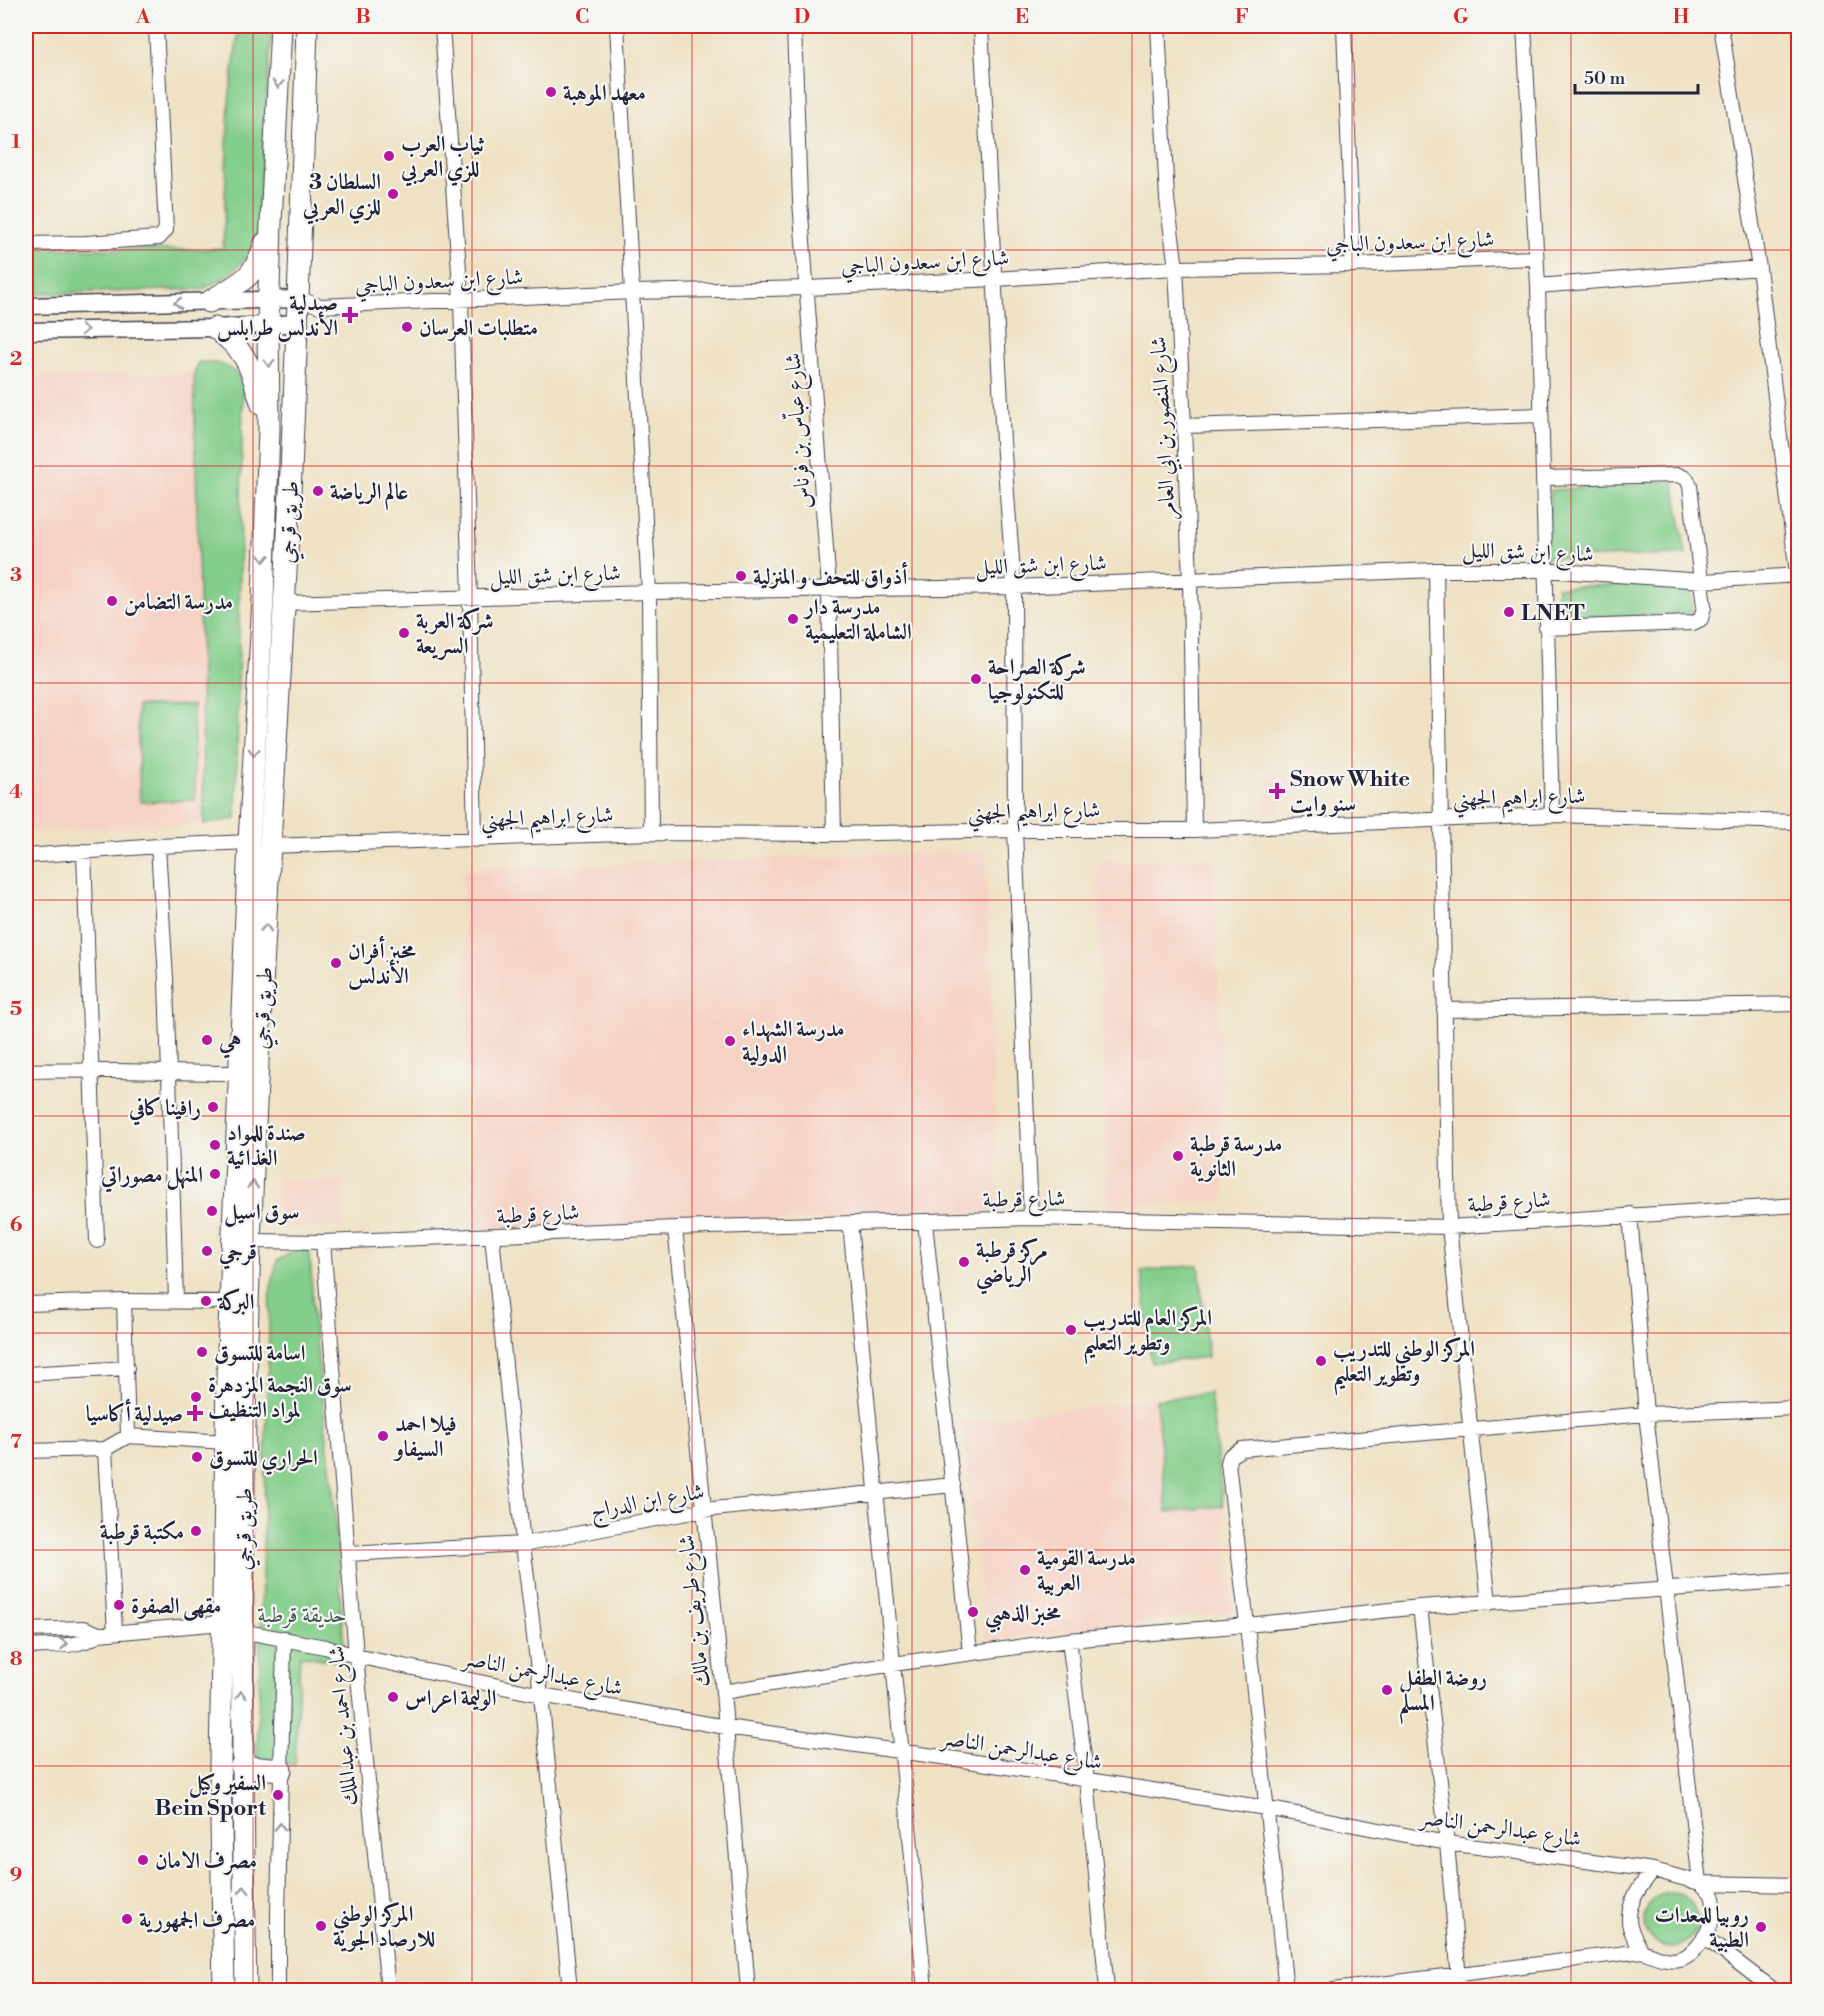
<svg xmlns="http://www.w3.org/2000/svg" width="1824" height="2016" font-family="'Libre Bodoni',Amiri,serif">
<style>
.built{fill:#f6d2c4}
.green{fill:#84ce8b;stroke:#537863;stroke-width:1.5}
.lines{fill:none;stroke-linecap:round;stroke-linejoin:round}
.minor-casing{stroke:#413f4f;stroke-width:16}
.tertiary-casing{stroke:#413f4f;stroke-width:19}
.trunk-casing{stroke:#413f4f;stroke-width:23}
.minor{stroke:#fff;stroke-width:14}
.tertiary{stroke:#fff;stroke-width:16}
.trunk{stroke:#fff;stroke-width:21}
.oneway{stroke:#9c9ca7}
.grid{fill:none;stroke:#d62828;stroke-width:1.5;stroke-opacity:0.55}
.poi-dot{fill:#b5179e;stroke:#f6f6f2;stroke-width:2}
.labels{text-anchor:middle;stroke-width:4.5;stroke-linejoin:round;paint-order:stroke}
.poi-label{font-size:22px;font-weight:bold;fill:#22223b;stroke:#f6f6f2;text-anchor:start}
.street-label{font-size:22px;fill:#22223b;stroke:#f6f6f2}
.park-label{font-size:22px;fill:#3f5653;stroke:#f6f6f2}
.neatline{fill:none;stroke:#d62828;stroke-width:2}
.grid-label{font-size:20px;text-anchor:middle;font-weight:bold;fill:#d62828}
</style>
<rect width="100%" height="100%" fill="#f6f6f2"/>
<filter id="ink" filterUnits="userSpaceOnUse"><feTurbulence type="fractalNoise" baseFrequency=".0167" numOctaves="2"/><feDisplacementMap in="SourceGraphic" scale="12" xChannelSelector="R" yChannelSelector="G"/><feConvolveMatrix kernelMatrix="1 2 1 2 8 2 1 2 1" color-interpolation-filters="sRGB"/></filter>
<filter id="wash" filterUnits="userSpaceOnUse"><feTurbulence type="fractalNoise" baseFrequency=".008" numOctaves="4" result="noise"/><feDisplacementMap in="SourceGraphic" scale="24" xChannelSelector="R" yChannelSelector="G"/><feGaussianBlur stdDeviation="1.35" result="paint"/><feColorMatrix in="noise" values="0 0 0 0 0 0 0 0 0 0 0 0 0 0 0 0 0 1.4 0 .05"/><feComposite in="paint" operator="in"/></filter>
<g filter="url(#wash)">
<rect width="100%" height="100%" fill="#efe1c3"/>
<path class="built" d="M 194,373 L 204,824 L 26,832 L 26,377 Z
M 1289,775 L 1291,786 L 1279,795 L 1280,814 L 1265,814 L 1264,797 L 1269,795 L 1267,777 Z
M 986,850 L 998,1212 L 474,1231 L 462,870 Z
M 1214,858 L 1225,1201 L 1108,1205 L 1097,862 Z
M 343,1180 L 343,1227 L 277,1228 L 277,1181 Z
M 1210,1393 L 1234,1612 L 986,1641 L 962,1422 Z"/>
<path class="green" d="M 239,26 L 272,26 L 256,247 L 228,276 L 203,289 L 26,294 L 26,248 L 191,250 L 223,248 L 229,101 Z
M 198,362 C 221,363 229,363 243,382 L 236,819 L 204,824 L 194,373 Z
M 1674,481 L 1686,555 L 1545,558 L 1551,490 Z
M 1690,583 L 1693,613 L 1556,619 L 1557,587 Z
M 193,705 L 195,800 L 140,802 L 137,706 Z
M 304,1247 L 308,1251 L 311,1269 L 313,1315 L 334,1501 L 345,1663 L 300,1655 L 295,1765 L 260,1763 L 257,1756 L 270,1292 L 277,1261 L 297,1249 Z
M 1199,1265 L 1208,1357 L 1151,1363 L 1142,1271 Z
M 1210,1393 L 1223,1506 L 1167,1512 L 1156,1400 Z
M1644 1920a27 27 0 1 1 54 0a27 27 0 1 1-54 0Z"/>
</g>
<g filter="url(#ink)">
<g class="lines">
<g class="minor-casing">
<path id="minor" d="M 442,26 L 461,300 L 470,598 L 475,840
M 617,26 L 649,592 L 651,833
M 794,26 L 800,201 L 829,588 L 834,834
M 981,26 L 1003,441 L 1014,587 L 1015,830 L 1031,1218
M 1158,26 L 1167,199 L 1176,268 L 1184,426 L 1190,580 L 1194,830
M 1344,26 L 1353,265
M 1524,26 L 1538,286 L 1552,815
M 1721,26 L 1759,268 L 1798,581
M 26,244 L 86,243 L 159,238 L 166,230 L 156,26
M 1538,286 L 1759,268
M 299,299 L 320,306 L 633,292 L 808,288 L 994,279 L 1176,268 L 1353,265 L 1535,258
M 1184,426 L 1541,415
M 1543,478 L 1679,475 L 1687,479 L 1690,486 L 1704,607 L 1701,619 L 1693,623 L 1546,628
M 1436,570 L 1449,1227 L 1489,1603
M 284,603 L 649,592 L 1014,587 L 1436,570 L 1544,570 L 1703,581 L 1798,575
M 158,846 L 166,979 L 176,1300
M 269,846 L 651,833 L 834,834 L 1015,830 L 1194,830 L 1552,815 L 1798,822
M 84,851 L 97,1241
M 26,856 L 158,846 L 249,842
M 1444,1010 L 1798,1004
M 26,1071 C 97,1069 168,1073 240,1073
M 925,1222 L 970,1653
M 850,1224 L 925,1990
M 675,1228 L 723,1692 L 748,1990
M 492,1236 L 523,1544 L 541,1695 L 570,1990
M 251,1241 L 323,1242 L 675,1228 L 1031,1218 L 1449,1227 L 1798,1205
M 323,1242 L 356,1656 L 388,1990
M 124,1301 L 128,1436
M 26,1304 L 124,1301 L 232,1302
M 26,1374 L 127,1368
M 105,1449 L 115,1632
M 26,1451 L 105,1449 L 128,1436 L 226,1442
M 349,1554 L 523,1544 L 703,1510 L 953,1485
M 1420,1607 L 1447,1843 L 1460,1990
M 26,1630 L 84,1628 L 99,1634 L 222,1623
M 241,1631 L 325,1647 L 356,1656 L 541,1695 L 726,1727 L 956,1759 L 1266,1808 L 1447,1843 L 1654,1870 L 1700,1883 L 1798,1885
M 1069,1640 L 1087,1780 L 1107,1990
M 26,1647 C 49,1645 80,1649 99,1634
M 723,1692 L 893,1664 L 1069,1640 L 1247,1625 L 1420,1607 L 1798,1580
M 1704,1937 L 1774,1990
M 1642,1951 C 1637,1942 1629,1931 1629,1920 C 1628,1901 1642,1883 1654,1870
M 278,1990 L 278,1914 L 284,1638
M 1286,1990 L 1247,1625 L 1228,1463 L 1230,1456 L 1242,1449 L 1646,1414 L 1798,1408
M 1333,1990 L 1642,1951 C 1653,1955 1667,1962 1679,1959 C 1701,1954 1722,1914 1711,1893 C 1709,1890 1703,1886 1700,1883 L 1646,1414 L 1630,1214"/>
</g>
<g class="tertiary-casing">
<path id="tertiary" d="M 26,306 L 299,299
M 26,331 L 215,328 L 298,323"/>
</g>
<g class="trunk-casing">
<path id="trunk" d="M 209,302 C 239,282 253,282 265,243
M 215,328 C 250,355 249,365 262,405
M 241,1766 L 281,1770
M 224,1990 L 220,1764 L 227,1377 L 249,842 L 263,600 L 269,429 L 268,325 L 271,223 L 281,26
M 246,1990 C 242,1786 241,1582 246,1378 C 252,1121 269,864 284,608 C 295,414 301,220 307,26"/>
</g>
<use href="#minor" class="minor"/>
<use href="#tertiary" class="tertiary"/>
<use href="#trunk" class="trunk"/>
</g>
<defs><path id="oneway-chevron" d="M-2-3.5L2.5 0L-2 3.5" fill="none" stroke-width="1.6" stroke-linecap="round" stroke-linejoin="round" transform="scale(1.5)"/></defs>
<g class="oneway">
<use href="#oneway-chevron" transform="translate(278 84) rotate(93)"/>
<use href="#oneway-chevron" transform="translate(178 303) rotate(179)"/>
<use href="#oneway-chevron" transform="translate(84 330) rotate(-1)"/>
<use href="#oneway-chevron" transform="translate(269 363) rotate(89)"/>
<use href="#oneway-chevron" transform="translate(264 558) rotate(92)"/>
<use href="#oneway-chevron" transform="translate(254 752) rotate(93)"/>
<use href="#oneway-chevron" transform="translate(266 928) rotate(-87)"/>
<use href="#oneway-chevron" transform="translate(253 1185) rotate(-87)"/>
<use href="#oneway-chevron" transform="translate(64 1644) rotate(-4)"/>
<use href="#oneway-chevron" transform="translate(241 1695) rotate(-90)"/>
<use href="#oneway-chevron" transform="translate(280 1827) rotate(-89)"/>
<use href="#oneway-chevron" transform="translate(244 1890) rotate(-91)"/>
</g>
</g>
<path class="grid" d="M 253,26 L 253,1990M 472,26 L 472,1990M 692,26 L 692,1990M 912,26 L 912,1990M 1132,26 L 1132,1990M 1352,26 L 1352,1990M 1571,26 L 1571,1990M 26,250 L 1798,250M 26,466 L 1798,466M 26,683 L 1798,683M 26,900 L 1798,900M 26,1116 L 1798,1116M 26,1333 L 1798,1333M 26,1550 L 1798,1550M 26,1766 L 1798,1766"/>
<g class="poi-dot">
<circle cx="551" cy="92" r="6"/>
<circle cx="389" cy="156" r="6"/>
<circle cx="393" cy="194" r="6"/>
<path d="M347 306h6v6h6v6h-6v6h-6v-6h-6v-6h6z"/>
<circle cx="407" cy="327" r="6"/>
<circle cx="318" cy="491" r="6"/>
<circle cx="741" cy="576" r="6"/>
<circle cx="112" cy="601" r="6"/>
<circle cx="1509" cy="612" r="6"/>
<circle cx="793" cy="619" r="6"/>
<circle cx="404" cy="633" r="6"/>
<circle cx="976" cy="679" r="6"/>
<path d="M1274 782h6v6h6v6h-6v6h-6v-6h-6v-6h6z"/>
<circle cx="336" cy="963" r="6"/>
<circle cx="207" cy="1040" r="6"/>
<circle cx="730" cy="1041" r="6"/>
<circle cx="213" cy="1107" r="6"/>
<circle cx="215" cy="1145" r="6"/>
<circle cx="1178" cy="1156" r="6"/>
<circle cx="215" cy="1174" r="6"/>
<circle cx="212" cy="1211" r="6"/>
<circle cx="207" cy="1251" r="6"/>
<circle cx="964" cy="1262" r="6"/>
<circle cx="206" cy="1301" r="6"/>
<circle cx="1071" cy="1330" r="6"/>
<circle cx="202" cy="1352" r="6"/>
<circle cx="1321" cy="1361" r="6"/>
<circle cx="196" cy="1397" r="6"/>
<path d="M192 1404h6v6h6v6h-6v6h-6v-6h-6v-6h6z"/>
<circle cx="383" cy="1436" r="6"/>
<circle cx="197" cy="1457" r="6"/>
<circle cx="196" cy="1531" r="6"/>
<circle cx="1025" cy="1570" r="6"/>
<circle cx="119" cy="1605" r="6"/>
<circle cx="973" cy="1612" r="6"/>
<circle cx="1387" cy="1690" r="6"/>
<circle cx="393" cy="1697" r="6"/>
<circle cx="278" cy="1795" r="6"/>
<circle cx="143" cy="1860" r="6"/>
<circle cx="127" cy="1919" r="6"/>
<circle cx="321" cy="1926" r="6"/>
<circle cx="1761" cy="1927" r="6"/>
</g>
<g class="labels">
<g class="poi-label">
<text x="563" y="100">معهد الموهبة</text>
<text x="401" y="151">ثياب العرب<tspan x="401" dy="25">للزي العربي</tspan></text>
<text x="381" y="189" text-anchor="end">السلطان 3<tspan x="381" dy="25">للزي العربي</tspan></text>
<text x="338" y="310" text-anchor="end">صيدلية<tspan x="338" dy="25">الأندلس طرابلس</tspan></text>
<text x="419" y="335">متطلبات العرسان</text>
<text x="330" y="499">عالم الرياضة</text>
<text x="753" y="584">أذواق للتحف و المنزلية</text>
<text x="124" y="609">مدرسة التضامن</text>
<text x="805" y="614">مدرسة دار<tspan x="805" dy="25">الشاملة التعليمية</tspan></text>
<text x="1521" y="620">LNET</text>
<text x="416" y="628">شركة العربة<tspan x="416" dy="25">السريعة</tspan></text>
<text x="988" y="674">شركة الصراحة<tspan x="988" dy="25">للتكنولوجيا</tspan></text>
<text x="1290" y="786">Snow White<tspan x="1290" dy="25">سنو وايت</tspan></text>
<text x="348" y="958">مخبز أفران<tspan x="348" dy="25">الأندلس</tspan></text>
<text x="742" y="1036">مدرسة الشهداء<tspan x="742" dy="25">الدولية</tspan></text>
<text x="219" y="1048">هي</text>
<text x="201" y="1115" text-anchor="end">رافينا كافي</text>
<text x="227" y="1140">صندة للمواد<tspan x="227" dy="25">الغذائية</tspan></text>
<text x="1190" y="1151">مدرسة قرطبة<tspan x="1190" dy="25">الثانوية</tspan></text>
<text x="203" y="1182" text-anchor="end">المنهل مصوراتي</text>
<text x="224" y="1219">سوق اسيل</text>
<text x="976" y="1257">مركز قرطبة<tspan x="976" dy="25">الرياضي</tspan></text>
<text x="219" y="1259">قرجي</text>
<text x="218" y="1309">البركة</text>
<text x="1083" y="1325">المركز العام للتدريب<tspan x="1083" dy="25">وتطوير التعليم</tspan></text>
<text x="1333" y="1356">المركز الوطني للتدريب<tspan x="1333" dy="25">وتطوير التعليم</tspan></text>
<text x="214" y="1360">اسامة للتسوق</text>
<text x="208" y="1392">سوق النجمة المزدهرة<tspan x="208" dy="25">لمواد التنظيف</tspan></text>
<text x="183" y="1421" text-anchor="end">صيدلية أكاسيا</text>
<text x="395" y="1431">فيلا احمد<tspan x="395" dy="25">السيفاو</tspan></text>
<text x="209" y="1465">الحراري للتسوق</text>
<text x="184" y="1539" text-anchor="end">مكتبة قرطبة</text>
<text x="1037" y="1565">مدرسة القومية<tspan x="1037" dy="25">العربية</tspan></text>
<text x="131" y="1613">مقهى الصفوة</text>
<text x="985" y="1620">مخبز الذهبي</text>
<text x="1399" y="1685">روضة الطفل<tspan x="1399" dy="25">المسلم</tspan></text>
<text x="405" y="1705">الوليمة اعراس</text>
<text x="266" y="1790" text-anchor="end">السفير وكيل<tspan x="266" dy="25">Bein Sport</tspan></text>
<text x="155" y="1868">مصرف الامان</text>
<text x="333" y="1921">المركز الوطني<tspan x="333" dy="25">للارصاد الجوية</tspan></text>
<text x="1749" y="1922" text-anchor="end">روبيا للمعدات<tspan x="1749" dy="25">الطبية</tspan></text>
<text x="139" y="1927">مصرف الجمهورية</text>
</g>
<g class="street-label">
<text transform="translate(1410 241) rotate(-2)" y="8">شارع ابن سعدون الباجي</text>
<text transform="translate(925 261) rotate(-3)" y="8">شارع ابن سعدون الباجي</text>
<text transform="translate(439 280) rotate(-3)" y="8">شارع ابن سعدون الباجي</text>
<text transform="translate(1162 428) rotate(-93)" y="8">شارع المنصور بن ابي العامر</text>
<text transform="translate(797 431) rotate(-94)" y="8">شارع عباّس بن فرناس</text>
<text transform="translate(288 522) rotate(-87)" y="8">طريق قرجي</text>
<text transform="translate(1528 551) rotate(2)" y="8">شارع ابن شق الليل</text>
<text transform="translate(1041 564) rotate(-2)" y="8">شارع ابن شق الليل</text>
<text transform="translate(555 574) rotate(-2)" y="8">شارع ابن شق الليل</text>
<text transform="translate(1519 796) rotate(-1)" y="8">شارع ابراهيم الجهني</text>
<text transform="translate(1034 810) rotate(-1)" y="8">شارع ابراهيم الجهني</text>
<text transform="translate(547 816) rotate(-2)" y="8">شارع ابراهيم الجهني</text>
<text transform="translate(262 1008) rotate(-87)" y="8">طريق قرجي</text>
<text transform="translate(1024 1198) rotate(-1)" y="8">شارع قرطبة</text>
<text transform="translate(1509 1201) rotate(-4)" y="8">شارع قرطبة</text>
<text transform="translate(538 1213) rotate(-3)" y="8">شارع قرطبة</text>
<text transform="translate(647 1500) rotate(-10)" y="8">شارع ابن الدراج</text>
<text transform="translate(243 1529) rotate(-89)" y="8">طريق قرجي</text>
<text transform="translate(693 1611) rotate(-96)" y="8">شارع طريف بن مالك</text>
<text transform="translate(543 1672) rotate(11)" y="8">شارع عبدالرحمن الناصر</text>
<text transform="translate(342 1726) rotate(-95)" y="8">شارع احمد بن عبدالملك</text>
<text transform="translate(1022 1749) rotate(9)" y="8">شارع عبدالرحمن الناصر</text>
<text transform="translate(1501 1827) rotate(8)" y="8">شارع عبدالرحمن الناصر</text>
</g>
<g class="park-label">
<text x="302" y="1622">حديقة قرطبة</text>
</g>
</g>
<rect width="1824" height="2016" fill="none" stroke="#f6f6f2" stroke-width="66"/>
<path d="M1575 84v9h123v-9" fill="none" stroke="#22223b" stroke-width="3"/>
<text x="1584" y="84" font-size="18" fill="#22223b" stroke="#f6f6f2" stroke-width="4.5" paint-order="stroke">50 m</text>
<rect x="33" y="33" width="1758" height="1950" class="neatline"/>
<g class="grid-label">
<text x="143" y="23">A</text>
<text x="363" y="23">B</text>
<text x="582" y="23">C</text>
<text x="802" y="23">D</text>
<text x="1022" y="23">E</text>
<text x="1242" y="23">F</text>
<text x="1461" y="23">G</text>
<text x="1681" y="23">H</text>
<text x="16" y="148">1</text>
<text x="16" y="365">2</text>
<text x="16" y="581">3</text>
<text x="16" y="798">4</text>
<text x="16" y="1015">5</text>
<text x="16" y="1231">6</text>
<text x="16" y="1448">7</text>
<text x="16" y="1665">8</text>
<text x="16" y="1881">9</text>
</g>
</svg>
